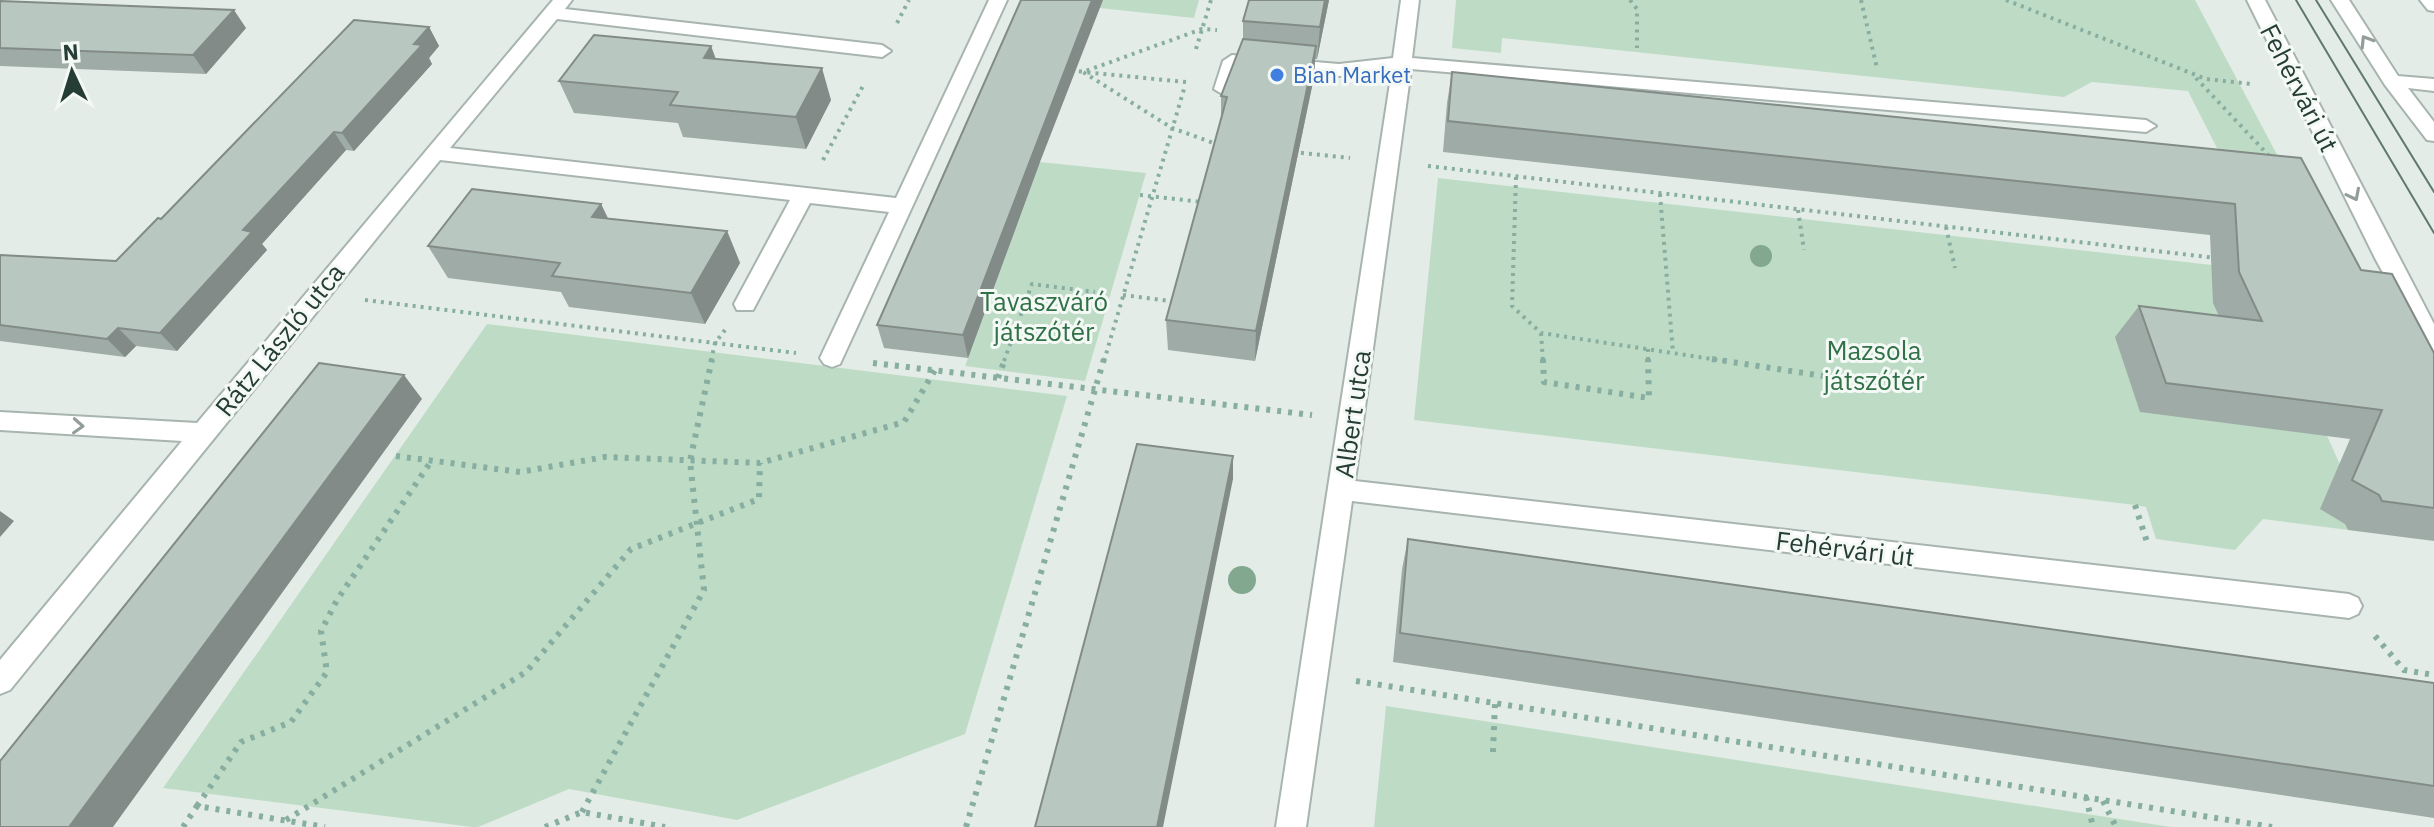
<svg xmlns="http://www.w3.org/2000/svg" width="2434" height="827" font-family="'IBM Plex Sans',sans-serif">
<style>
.green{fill:#bedcc5}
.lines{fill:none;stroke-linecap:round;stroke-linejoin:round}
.minor-casing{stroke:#a7b4af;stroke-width:4}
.path-far1{stroke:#87aea0;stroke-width:4;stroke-dasharray:3 5;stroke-linecap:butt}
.path{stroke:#87aea0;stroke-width:6;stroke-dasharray:4 7;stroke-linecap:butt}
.minor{fill:#fff;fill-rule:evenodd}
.tram{stroke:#5f7870;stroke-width:2}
.tree{fill:#82a88f}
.wall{fill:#9faba6}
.shaded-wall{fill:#828b87}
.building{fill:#b9c7c1;stroke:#828b87;stroke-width:2}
.oneway{stroke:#929e9a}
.shop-dot{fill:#3f7fe0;stroke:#f4f9f6;stroke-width:3}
.labels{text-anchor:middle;stroke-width:6;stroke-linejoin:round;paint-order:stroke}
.far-shop-label{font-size:22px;fill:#366cbe;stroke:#f4f9f6;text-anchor:start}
.street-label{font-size:26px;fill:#253d35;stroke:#f4f9f6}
.park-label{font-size:26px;fill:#317147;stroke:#f4f9f6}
</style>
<rect width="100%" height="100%" fill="#e4ece8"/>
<path class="green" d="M 1102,0 L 1199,0 L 1194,18 L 1099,8 Z
M 1456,0 L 2195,0 L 2283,166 L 2223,160 L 2188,91 L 2092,82 L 2064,97 L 1502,38 L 1501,53 L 1452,48 Z
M 1040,162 L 1146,173 L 1085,381 L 965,366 Z
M 1438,178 L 2345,280 L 2302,380 L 2355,498 L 2344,520 L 2348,530 L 2263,519 L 2235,550 L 2156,539 L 2146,507 L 2135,505 L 1414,420 Z
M 487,324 L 1067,396 L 965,734 L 737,820 L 569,789 L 478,827 L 472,827 L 163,788 Z
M 1386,706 L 2171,827 L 1374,827 Z"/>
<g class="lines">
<g class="minor-casing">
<path id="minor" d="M 553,0 L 572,0 L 565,9 L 882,45 L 891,51 L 882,57 L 557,19 L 450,148 L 896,198 L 989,0 L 1007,0 L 840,364 L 832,367 L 824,364 L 820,358 L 889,212 L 810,203 L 753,310 L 737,310 L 734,304 L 790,200 L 440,160 L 10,690 L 0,694 L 0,660 L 182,441 L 0,430 L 0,412 L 197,423 Z
M 1401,0 L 1419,0 L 1412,58 L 2146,120 L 2156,126 L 2146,132 L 1411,69 L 1355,481 L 2349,594 L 2358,598 L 2362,606 L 2358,614 L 2349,618 L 1352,501 L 1306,827 L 1276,827 L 1392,70 L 1339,76 L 1240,67 L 1231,93 L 1224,95 L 1214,89 L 1223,61 L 1232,55 L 1339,64 L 1393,58 Z
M 2247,0 L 2265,0 L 2434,324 L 2434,354 L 2426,351 L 2376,260 Z
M 2331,0 L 2349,0 L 2398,76 L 2434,79 L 2434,91 L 2408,88 L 2434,122 L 2434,141 L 2427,140 L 2385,85 Z
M 2420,0 L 2434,0 L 2434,11 L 2428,10 Z"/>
</g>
<path class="path-far1" d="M 1630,0 L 1637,9 L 1637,48
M 1861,0 L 1877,68
M 2006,0 L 2206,79 L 2252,84
M 897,23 L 909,0
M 1196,49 L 1211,0
M 1071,70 L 1083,72 L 1202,29 L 1217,30
M 2196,78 L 2271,158
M 1186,82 L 1083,72 L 1172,128 L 1219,145
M 1293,152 L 1350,158
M 823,160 L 864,84
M 1428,166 L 2216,258
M 1516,177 L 1512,306 L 1541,333 L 1725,361
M 1660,194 L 1673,353
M 1140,195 L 1202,202
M 1798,210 L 1804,250
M 1946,227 L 1955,268
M 1123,295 L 1178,302
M 365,300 L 796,353
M 1541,333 L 1543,361
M 1648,349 L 1648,361
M 711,361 L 715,343 L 725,330
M 1004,361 L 1032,284 L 1095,292
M 1104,361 L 1184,89"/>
<path class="path" d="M 1543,359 L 1544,382 L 1649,398 L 1648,359
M 1712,359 L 1889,386
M 873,363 L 1312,415
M 998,378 L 1005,359
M 396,456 L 520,472 L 605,457 L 760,463 L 904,422 L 935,370
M 2135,505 L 2147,542
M 2375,636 L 2404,670 L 2434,675
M 1356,681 L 2272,827
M 1493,752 L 1495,703
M 2086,797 L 2093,827
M 2103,801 L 2116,827
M 197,806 L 241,742 L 291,722 L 327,672 L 321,631 L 337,600 L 432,460
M 582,812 L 704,590 L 690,461 L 712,359
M 286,820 L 526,672 L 631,549 L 759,499 L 760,463
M 183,827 L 197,806 L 325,827
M 545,827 L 582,812 L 665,827
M 966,827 L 1104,359"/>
<use href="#minor" class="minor"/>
<path class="tram" d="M 2296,0 L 2434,233
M 2316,0 L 2434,192"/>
</g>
<g class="tree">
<circle cx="1761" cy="256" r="11"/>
<circle cx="1242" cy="580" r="14"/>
</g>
<path class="wall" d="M 1249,0 L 1329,0 L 1317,59 L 1315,59 L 1314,77 L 1255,361 L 1168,350 L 1166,320 L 1221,118 L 1221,96 L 1243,39 L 1243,21 Z
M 0,1 L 246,28 L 206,74 L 0,66 Z
M 429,27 L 439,46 L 429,58 L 432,64 L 354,151 L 346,150 L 262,244 L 267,250 L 177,351 L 136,346 L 125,357 L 0,341 L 0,255 L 116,261 Z
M 711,46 L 716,59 L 831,100 L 806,149 L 683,137 L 678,123 L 574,113 L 559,81 Z
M 1452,72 L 2301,158 L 2361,270 L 2434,353 L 2434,541 L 2348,530 L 2345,524 L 2320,509 L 2350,439 L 2140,412 L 2115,337 L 2139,306 L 2219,316 L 2213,303 L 2210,235 L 1443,152 L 1447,103 Z
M 1040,162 L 968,358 L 884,348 L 877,325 Z
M 601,204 L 608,218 L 727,231 L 740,263 L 705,324 L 569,307 L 561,292 L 448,278 L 428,246 Z
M 1408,539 L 2434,683 L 2434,818 L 1393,662 L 1402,569 Z"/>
<path class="shaded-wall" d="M 1092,0 L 1103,0 L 1040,162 L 968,358 L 963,335 Z
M 1325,0 L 1329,0 L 1317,59 L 1320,27 Z
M 234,10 L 246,28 L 206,74 L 193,55 Z
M 429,27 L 439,46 L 429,58 L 432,64 L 354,151 L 342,133 Z
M 711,46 L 722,78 L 704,58 Z
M 1316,46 L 1314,77 L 1255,361 L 1256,331 Z
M 822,68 L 831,100 L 806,149 L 796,117 Z
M 334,132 L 346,150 L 262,244 L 267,250 L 177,351 L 160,333 L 243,230 Z
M 601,204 L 616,236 L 592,217 Z
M 727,231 L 740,263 L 705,324 L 691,293 Z
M 118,328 L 136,346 L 125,357 L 107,339 Z
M 404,375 L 422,399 L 113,827 L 69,827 Z
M 1233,456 L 1233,479 L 1163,827 L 1157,827 Z
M 0,511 L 14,521 L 0,537 Z"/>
<path class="building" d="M 1021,0 L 1092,0 L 963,335 L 877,325 Z
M 1249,0 L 1325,0 L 1320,27 L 1243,21 Z
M 0,1 L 234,10 L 193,55 L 0,48 Z
M 354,20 L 429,27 L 414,44 L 422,45 L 342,133 L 334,132 L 243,230 L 252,232 L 160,333 L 118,328 L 107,339 L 0,325 L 0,255 L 116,261 L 158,218 L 161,219 Z
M 594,35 L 711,46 L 704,58 L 822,68 L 796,117 L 670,105 L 678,92 L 559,81 Z
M 1243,39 L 1316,46 L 1256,331 L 1166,320 L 1227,97 L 1221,96 Z
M 1452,72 L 2301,158 L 2361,270 L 2392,274 L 2434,353 L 2434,508 L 2382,501 L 2379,495 L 2352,480 L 2382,410 L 2166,383 L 2139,306 L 2262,321 L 2239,272 L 2235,204 L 1448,121 Z
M 472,189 L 601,204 L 592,217 L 727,231 L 691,293 L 552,276 L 560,263 L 428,246 Z
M 319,363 L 404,375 L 69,827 L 0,827 L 0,761 Z
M 1137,444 L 1233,456 L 1157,827 L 1035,827 Z
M 1408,539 L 2434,683 L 2434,786 L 1400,633 Z"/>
<defs><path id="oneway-chevron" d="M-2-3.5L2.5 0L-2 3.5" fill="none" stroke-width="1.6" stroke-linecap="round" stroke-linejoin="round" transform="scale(2)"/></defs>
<g class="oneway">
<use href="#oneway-chevron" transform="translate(2366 41) rotate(-122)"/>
<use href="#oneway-chevron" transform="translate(2354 195) rotate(63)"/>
<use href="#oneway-chevron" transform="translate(78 426) rotate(3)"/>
</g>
<circle class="shop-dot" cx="1277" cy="75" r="8"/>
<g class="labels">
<g class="far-shop-label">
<text x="1293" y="83">Bian Market</text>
</g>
<g class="street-label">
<text transform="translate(2299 88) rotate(63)" y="9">Fehérvári út</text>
<text transform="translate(280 340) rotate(-51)" y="9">Rátz László utca</text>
<text transform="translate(1353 414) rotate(-82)" y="9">Albert utca</text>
<text transform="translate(1845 549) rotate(7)" y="9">Fehérvári út</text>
</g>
<g class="park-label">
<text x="1044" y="311">Tavaszváró<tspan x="1044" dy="30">játszótér</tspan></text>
<text x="1874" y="360">Mazsola<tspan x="1874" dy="30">játszótér</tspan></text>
</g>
</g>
<g transform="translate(72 72) rotate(356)" stroke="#f4f9f6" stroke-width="6" paint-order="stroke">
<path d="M0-6L14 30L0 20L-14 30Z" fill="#253d35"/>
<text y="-12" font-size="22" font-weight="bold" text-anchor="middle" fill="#253d35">N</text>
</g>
</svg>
